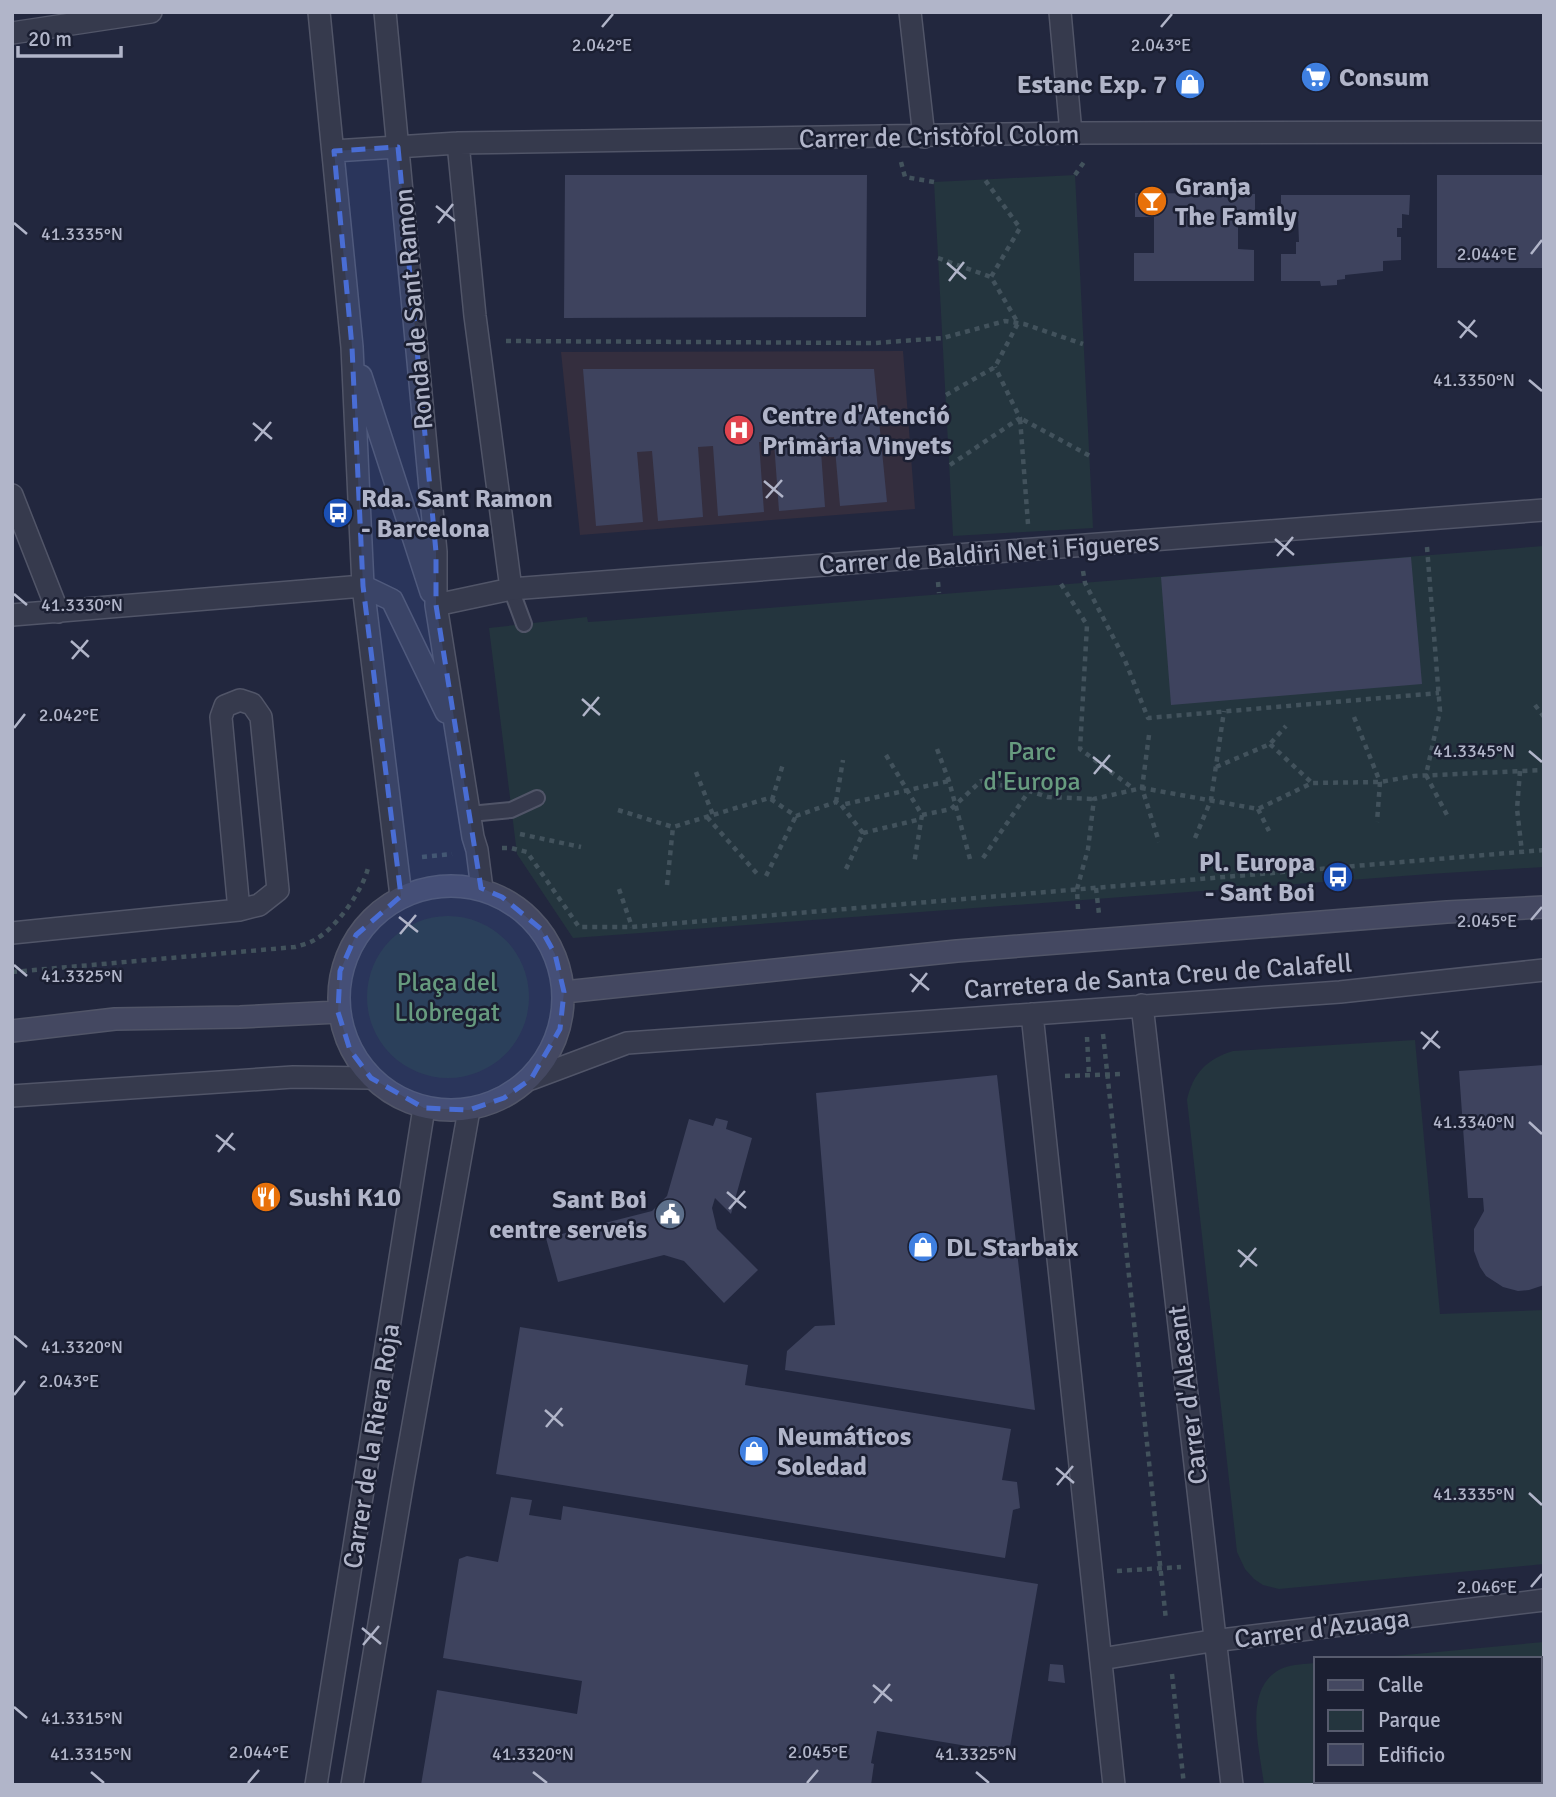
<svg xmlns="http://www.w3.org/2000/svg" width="1556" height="1797" font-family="Signika,sans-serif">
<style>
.medical{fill:#342e3e}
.green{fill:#24353e}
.building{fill:#3e435e}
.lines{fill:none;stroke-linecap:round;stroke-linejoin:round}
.lane-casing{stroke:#515568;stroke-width:18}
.street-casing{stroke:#515568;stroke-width:24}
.secondary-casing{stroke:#515568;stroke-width:24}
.path{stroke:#42525c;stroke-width:4.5;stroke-dasharray:5 5;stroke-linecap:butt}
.lane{stroke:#363a4d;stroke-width:14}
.street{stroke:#363a4d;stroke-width:21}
.secondary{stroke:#444861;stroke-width:21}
.marked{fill:#496dd4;fill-opacity:0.2;stroke:#496dd4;stroke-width:5;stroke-dasharray:14 9;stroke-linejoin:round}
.ticks{fill:none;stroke:#b1b5c9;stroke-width:2.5}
.labels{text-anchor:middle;stroke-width:5;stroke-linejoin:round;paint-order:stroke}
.poi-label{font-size:26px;font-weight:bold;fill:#b1b5c9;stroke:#1b1f32;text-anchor:start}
.street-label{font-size:26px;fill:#b1b5c9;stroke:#1b1f32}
.park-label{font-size:26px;fill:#679b7f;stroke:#1b1f32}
.ticks-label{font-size:18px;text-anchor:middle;fill:#b1b5c9;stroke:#1b1f32;stroke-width:5;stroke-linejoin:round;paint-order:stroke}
</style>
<rect width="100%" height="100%" fill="#22273e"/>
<path class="medical" d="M 903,351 L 915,509 L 580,535 L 561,352 Z"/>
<path class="green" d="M 1075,175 L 1093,528 L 953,536 L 934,182 Z
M 1544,546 L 1544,867 L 1429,874 L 573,938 L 517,854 L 489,628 L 587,617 L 588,622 L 604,621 Z
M367 997a81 81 0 1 1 162 0a81 81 0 1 1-162 0Z
M 1415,1040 L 1440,1314 L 1544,1310 L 1544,1564 L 1279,1589 L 1263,1585 L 1254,1579 L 1245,1569 L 1237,1552 L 1187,1100 C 1193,1073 1207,1059 1233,1051 Z
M 1544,1642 L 1544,1785 L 1264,1785 C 1260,1749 1241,1686 1283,1668 C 1293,1664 1305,1664 1316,1663 L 1316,1781 L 1540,1781 L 1540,1659 L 1362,1659 Z"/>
<path class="building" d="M 565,175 L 867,175 L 866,317 L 564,318 Z
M 1437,175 L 1544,175 L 1544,268 L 1437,268 Z
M 1135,193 L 1255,194 L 1255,221 L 1238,221 L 1238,249 L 1254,250 L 1254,281 L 1134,281 L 1134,253 L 1154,253 L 1154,217 L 1135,217 Z
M 1281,195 L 1410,195 L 1409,215 L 1402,214 L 1402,228 L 1397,228 L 1397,237 L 1401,237 L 1401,260 L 1383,261 L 1383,271 L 1345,275 L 1345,279 L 1337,280 L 1337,285 L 1321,286 L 1320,281 L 1281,281 L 1281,254 L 1296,254 L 1296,242 L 1299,242 L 1298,218 L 1281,218 Z
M 583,369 L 874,369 L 887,502 L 840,506 L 834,437 L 820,438 L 825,507 L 779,511 L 774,442 L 759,442 L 764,512 L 718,516 L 713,446 L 698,447 L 703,517 L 658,521 L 652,451 L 637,452 L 643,522 L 596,526 Z
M 1411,557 L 1422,684 L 1171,705 L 1161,577 Z
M 1544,1065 L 1544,1285 L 1529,1290 L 1518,1291 L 1503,1287 L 1486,1276 L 1480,1267 L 1474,1251 L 1474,1229 L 1484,1211 L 1483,1198 L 1468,1198 L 1459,1071 Z
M 997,1075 L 1035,1410 L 785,1370 L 787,1351 L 815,1326 L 835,1325 L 816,1093 Z
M 716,1118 L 728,1121 L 726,1129 L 752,1138 L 731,1214 L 715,1198 L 712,1208 L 717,1229 L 758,1270 L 724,1303 L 684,1261 L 664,1255 L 558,1282 L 546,1238 L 652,1211 L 667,1196 L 689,1119 L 713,1126 Z
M 520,1327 L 748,1365 L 745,1385 L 1011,1429 L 1002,1480 L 1017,1482 L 1020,1508 L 1013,1510 L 1005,1558 L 496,1474 Z
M 511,1497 L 532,1500 L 529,1515 L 542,1517 L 561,1520 L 563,1506 L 1038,1584 L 1009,1753 L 877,1731 L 871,1763 L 874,1764 L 871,1785 L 421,1785 L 437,1690 L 577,1714 L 582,1681 L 443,1658 L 459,1559 L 467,1556 L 498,1562 Z
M 1050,1664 L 1063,1665 L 1065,1683 L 1048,1681 Z"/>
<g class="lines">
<g class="lane-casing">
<path id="lane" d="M 511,589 L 524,624
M 470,814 L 511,810 L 537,798"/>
</g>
<g class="street-casing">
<path id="street" d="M 319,12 L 352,347 L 363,586 L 401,896
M 385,12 L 436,552 L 436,605 L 473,837 L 477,850 L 482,889
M 910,12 L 924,137
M 1060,12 L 1071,133
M 12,33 L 151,12
M 458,143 L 475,316 L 511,589
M 334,151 L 458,143 L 1071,133 L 1544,132
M 361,376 L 431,592
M 12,495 L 58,612
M 436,605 L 511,589 L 1544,510
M 12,615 L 363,586 L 392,600 L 446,712
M 12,933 L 239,910 L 259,905 L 278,890 L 261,717 L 252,704 L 240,700 L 225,706 L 221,717 L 239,910
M 1142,1005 L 1232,1785
M 1032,1014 L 1114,1785
M 531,1079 L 627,1043 L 1340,992 L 1544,970
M 12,1096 L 293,1077 L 371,1078
M 1101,1659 L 1205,1642 L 1544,1600
M 316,1785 L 424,1108
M 352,1785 L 403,1481 L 469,1110"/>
</g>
<g class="secondary-casing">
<path id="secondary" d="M339 998a112 112 0 1 1 224 0a112 112 0 1 1-224 0Z
M 564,992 L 957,951 L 1447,912 L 1544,907
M 12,1031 L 115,1019 L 240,1017 L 338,1012"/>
</g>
<path class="path" d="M 901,162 L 905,177 L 934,182
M 1075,175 L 1084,162
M 938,258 L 991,277
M 506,341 L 875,343 L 943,338 L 1005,321 L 1024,324 L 1083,344
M 946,395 L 995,367 L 1018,323 L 991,277 L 1020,228 L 985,180
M 950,465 L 1020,418 L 995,367
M 1028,524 L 1020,418 L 1090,456
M 1427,547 L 1440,711 L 1426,775 L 1447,815
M 1083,571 L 1085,583 L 1124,658 L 1148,718 L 1439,693
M 938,582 L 939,593
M 1061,584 L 1087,625 L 1080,749 L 1134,789
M 1535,705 L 1544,717
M 1354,717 L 1380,782 L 1377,822
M 1149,735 L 1142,788 L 1159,842
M 1270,744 L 1312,783
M 937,749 L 949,781 L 970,859
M 886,755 L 922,815 L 914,864
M 1216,767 L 1270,744 L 1286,726
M 1520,771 L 1517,809 L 1522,852
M 696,772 L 713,815
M 772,800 L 783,764
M 836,802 L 843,760
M 1258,809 L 1269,831
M 618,810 L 673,827 L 769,798 L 796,816 L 836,802 L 841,805
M 922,815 L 951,809 L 981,781 L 1029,791
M 707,817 L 760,877
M 863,833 L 841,805 L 949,781
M 863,833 L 921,819
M 520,834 L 581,847
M 1195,838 L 1211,800 L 1224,711
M 502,848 L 511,848 L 527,852 L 579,927 L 632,927 L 1544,850
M 422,857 L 452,854
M 983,858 L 1029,791 L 1048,797 L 1094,799
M 846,869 L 863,833
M 766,876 L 796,816
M 667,885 L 673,827
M 1096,888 L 1099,914
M 619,889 L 632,927
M 1078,909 L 1077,889 L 1088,849 L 1094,799 L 1142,788 L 1258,809 L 1312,783 L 1380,782 L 1414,776 L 1544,770
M 12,972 L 295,947 C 302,945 310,943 316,939 C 336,928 363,890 368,868
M 1103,1034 L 1166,1620
M 1087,1037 L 1089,1075
M 1065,1076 L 1123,1074
M 1117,1571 L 1181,1567
M 1172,1674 L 1184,1785"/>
<use href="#lane" class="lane"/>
<use href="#street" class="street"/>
<use href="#secondary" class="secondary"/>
</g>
<path class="marked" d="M 398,147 L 436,552 L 436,605 L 481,888 L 502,897 L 541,929 L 555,954 L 564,992 L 560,1029 L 531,1079 L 504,1098 L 469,1110 L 424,1108 L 371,1078 L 350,1050 L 338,1012 L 340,971 L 356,935 L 401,896 L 363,586 L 352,347 L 334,151 Z"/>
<path class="ticks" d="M 602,27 L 613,14M 1161,27 L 1172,14M 436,206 L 455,221M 14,223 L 27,234M 438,223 L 453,204M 1531,254 L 1542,240M 947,263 L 966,279M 949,281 L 964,262M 1458,321 L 1477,337M 1460,338 L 1475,320M 1529,380 L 1542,391M 253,423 L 272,439M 255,441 L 271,422M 764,481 L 783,497M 766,498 L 782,480M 1275,539 L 1294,555M 1277,556 L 1293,537M 14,594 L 27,605M 71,641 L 89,657M 72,659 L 88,640M 582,699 L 600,715M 583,716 L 599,697M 14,728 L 25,714M 1529,751 L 1542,762M 1093,757 L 1112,772M 1094,774 L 1110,755M 399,917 L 418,932M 1531,920 L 1542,907M 400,934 L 416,915M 14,965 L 27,976M 910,974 L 929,990M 912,992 L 927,973M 1421,1032 L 1440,1048M 1423,1049 L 1438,1031M 1529,1122 L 1542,1134M 216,1135 L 235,1150M 218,1152 L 233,1133M 727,1192 L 746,1208M 729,1209 L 745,1191M 1238,1250 L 1257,1266M 1240,1267 L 1256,1248M 14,1336 L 27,1347M 14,1395 L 25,1381M 545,1410 L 563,1426M 546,1427 L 562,1408M 1056,1468 L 1074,1483M 1057,1485 L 1073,1466M 1529,1493 L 1542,1505M 1531,1587 L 1542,1574M 362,1628 L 381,1644M 363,1645 L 379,1626M 873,1685 L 892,1701M 874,1703 L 890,1684M 14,1707 L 27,1718M 91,1772 L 104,1783M 533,1772 L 547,1783M 976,1772 L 989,1783M 248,1783 L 259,1770M 807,1783 L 818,1770"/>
<defs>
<g id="supermarket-disc" transform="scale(1.575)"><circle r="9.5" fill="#3f7fe0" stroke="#1b1f32"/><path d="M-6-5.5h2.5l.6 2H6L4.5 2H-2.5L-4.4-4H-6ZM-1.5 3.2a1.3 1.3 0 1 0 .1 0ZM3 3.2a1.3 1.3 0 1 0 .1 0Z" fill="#fff"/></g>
<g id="shop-disc" transform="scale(1.575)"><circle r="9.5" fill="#3f7fe0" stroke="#1b1f32"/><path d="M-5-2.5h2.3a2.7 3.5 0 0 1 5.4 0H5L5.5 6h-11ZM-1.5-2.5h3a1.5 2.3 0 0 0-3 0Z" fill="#fff"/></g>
<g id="bar-disc" transform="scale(1.575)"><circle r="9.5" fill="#e8710a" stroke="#1b1f32"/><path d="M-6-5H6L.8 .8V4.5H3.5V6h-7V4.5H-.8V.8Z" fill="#fff"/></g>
<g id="hospital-disc" transform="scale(1.575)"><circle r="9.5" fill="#e0444e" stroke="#1b1f32"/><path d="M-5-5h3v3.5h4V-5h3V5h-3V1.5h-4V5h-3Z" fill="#fff"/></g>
<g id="bus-disc" transform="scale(1.575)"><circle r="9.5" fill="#1a4fb4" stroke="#1b1f32"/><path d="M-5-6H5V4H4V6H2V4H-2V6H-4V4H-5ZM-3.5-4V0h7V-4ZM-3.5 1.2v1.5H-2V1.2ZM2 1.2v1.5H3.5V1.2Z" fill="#fff"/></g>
<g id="restaurant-disc" transform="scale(1.575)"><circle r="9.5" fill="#e8710a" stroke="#1b1f32"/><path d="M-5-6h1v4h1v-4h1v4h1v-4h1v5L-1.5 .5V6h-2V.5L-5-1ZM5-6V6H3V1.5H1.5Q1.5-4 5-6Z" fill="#fff"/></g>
<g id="civic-disc" transform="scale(1.575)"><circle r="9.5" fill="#5c6f8a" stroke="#1b1f32"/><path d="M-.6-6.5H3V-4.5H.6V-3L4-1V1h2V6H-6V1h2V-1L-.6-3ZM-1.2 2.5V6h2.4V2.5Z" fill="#fff"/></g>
</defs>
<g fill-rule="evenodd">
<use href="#supermarket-disc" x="1316" y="77"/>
<use href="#shop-disc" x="1190" y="84"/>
<use href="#bar-disc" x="1152" y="201"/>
<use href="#hospital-disc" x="739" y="430"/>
<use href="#bus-disc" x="338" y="513"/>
<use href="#bus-disc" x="1338" y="877"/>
<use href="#restaurant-disc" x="266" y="1197"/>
<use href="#civic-disc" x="670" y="1214"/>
<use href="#shop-disc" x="923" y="1247"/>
<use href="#shop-disc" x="754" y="1451"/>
</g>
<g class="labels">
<g class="poi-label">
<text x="1339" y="86">Consum</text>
<text x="1167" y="93" text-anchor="end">Estanc Exp. 7</text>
<text x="1175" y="195">Granja<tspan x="1175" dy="30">The Family</tspan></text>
<text x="762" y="424">Centre d'Atenció<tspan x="762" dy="30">Primària Vinyets</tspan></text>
<text x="361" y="507">Rda. Sant Ramon<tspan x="361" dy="30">- Barcelona</tspan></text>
<text x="1315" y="871" text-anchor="end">Pl. Europa<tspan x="1315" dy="30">- Sant Boi</tspan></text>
<text x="289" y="1206">Sushi K10</text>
<text x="647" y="1208" text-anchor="end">Sant Boi<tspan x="647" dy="30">centre serveis</tspan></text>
<text x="946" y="1256">DL Starbaix</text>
<text x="777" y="1445">Neumáticos<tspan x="777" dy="30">Soledad</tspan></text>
</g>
<g class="street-label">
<text transform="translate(939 136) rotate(-1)" y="9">Carrer de Cristòfol Colom</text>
<text transform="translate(413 309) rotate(-95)" y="9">Ronda de Sant Ramon</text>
<text transform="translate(989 553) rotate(-4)" y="9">Carrer de Baldiri Net i Figueres</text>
<text transform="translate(1158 976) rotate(-4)" y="9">Carretera de Santa Creu de Calafell</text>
<text transform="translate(1187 1395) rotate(-97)" y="9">Carrer d'Alacant</text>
<text transform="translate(371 1446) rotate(-81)" y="9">Carrer de la Riera Roja</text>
<text transform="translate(1322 1628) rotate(-7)" y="9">Carrer d'Azuaga</text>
</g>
<g class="park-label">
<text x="1032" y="760">Parc<tspan x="1032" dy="30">d'Europa</tspan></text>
<text x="447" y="991">Plaça del<tspan x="447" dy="30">Llobregat</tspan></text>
</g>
</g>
<g class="ticks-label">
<text x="602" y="51">2.042°E</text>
<text x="1161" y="51">2.043°E</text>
<text x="82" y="240">41.3335°N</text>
<text x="1487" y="260">2.044°E</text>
<text x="1474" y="386">41.3350°N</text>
<text x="82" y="611">41.3330°N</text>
<text x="69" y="721">2.042°E</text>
<text x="1474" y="757">41.3345°N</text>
<text x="1487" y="927">2.045°E</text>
<text x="82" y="982">41.3325°N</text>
<text x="1474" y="1128">41.3340°N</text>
<text x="82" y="1353">41.3320°N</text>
<text x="69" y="1387">2.043°E</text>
<text x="1474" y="1500">41.3335°N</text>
<text x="1487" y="1593">2.046°E</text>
<text x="82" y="1724">41.3315°N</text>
<text x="259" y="1758">2.044°E</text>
<text x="818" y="1758">2.045°E</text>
<text x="91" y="1760">41.3315°N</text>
<text x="533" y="1760">41.3320°N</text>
<text x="976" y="1760">41.3325°N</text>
</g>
<rect width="1556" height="1797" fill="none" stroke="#b1b5c9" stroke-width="28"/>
<rect x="1314" y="1657" width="228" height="126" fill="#1b1f32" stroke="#575b6e" stroke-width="2"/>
<rect x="1328" y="1680" width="35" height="10" fill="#444861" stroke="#575b6e" stroke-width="2"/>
<text x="1378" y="1692" font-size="21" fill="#b1b5c9">Calle</text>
<rect x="1328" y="1710" width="35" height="21" fill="#24353e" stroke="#575b6e" stroke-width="2"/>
<text x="1378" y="1727" font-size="21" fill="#b1b5c9">Parque</text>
<rect x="1328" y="1744" width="35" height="21" fill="#3e435e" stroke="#575b6e" stroke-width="2"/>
<text x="1378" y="1762" font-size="21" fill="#b1b5c9">Edificio</text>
<path d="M18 46v10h103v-10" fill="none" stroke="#b1b5c9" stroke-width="3.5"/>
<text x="28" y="46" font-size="21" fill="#b1b5c9" stroke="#1b1f32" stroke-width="5" paint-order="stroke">20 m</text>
</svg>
